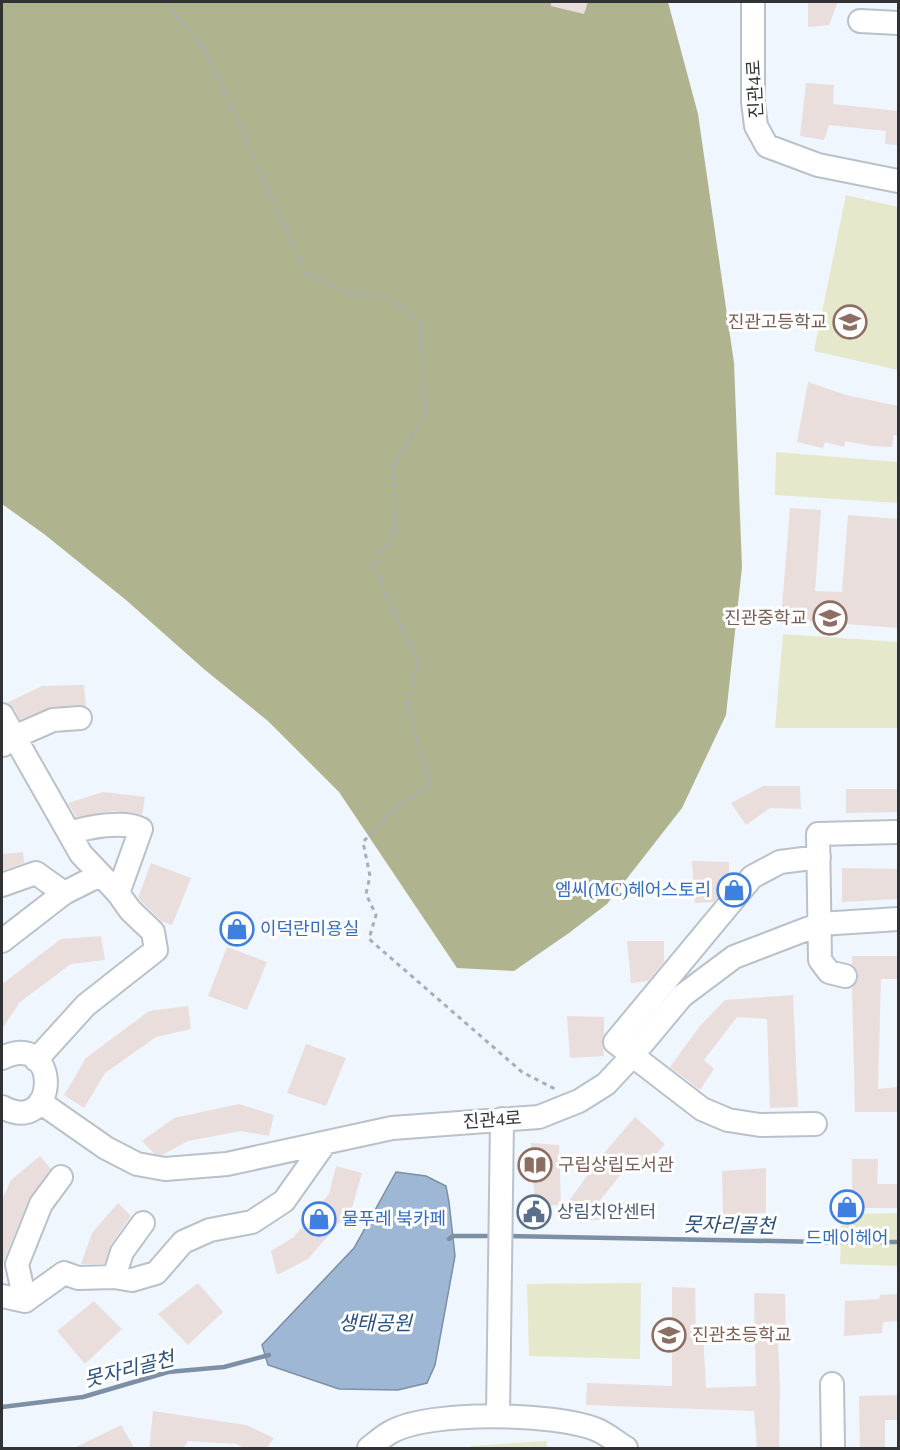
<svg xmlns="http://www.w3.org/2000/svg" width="900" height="1450" font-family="'Times New Roman','Noto Sans KR',serif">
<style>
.green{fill:#e5e8ca}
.forest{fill:#afb48f}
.water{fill:#9db7d4;stroke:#7c8fa4;stroke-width:1.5}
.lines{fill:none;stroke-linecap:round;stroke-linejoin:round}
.stream{stroke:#7c8fa4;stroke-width:4.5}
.building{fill:#e9dedb}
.minor-casing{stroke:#bac1c9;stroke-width:26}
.path{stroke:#a9aeb4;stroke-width:3;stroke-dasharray:4.5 4.5;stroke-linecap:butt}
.minor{stroke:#fff;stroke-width:22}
.labels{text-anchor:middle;stroke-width:6;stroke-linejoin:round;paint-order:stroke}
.street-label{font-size:18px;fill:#303235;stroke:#fff}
.education-label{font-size:18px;fill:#785e54;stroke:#fff;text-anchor:end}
.shop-label{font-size:18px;fill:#366cbe;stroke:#fff;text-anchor:start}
.service-label{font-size:18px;fill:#4e5e75;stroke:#fff;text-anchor:start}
.water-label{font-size:20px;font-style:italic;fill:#2c517a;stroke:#fff}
</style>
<rect width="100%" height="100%" fill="#eff6fe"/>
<path class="green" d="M 846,195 L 898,207 L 898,370 L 814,351 Z
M 776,452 L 898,462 L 898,503 L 775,495 Z
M 783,634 L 898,642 L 898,728 L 775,728 Z
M 898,1213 L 898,1266 L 840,1264 L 842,1214 Z
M 641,1283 L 640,1359 L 529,1356 L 527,1284 Z
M 547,1441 L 547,1448 L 471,1448 L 471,1446 Z"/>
<path class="forest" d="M 2,2 L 668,2 L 698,114 L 734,363 L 742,567 L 726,715 L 682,808 L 607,904 L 569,933 L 514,971 L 457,968 L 339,792 L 268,721 L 205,670 L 126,600 L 44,534 L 2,504 Z"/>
<path class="water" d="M 396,1172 L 426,1176 L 446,1186 L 449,1202 L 455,1256 L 435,1365 L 427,1383 L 398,1390 L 339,1389 L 268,1365 L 262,1345 L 354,1248 Z"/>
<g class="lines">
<path class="stream" d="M 508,1236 L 822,1242 L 898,1242
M 449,1239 L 453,1236 L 493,1236
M 2,1407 L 83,1397 L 168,1372 L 224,1367 L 269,1355"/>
</g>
<path class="building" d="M 551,2 L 588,2 L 584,14 L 551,6 Z
M 808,2 L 838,2 L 829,25 L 808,27 Z
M 806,83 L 834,85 L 833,104 L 898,111 L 898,145 L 885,144 L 886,131 L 829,125 L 824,140 L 800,136 Z
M 808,382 L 846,395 L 898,406 L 898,436 L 894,435 L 892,447 L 871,446 L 845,441 L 844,447 L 825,442 L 823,448 L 797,442 Z
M 790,508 L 821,510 L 815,591 L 842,592 L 848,515 L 898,519 L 898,628 L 781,619 Z
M 84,685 L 86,706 L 52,707 L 20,720 L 14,708 L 7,703 L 42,686 Z
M 763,786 L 800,786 L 801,809 L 770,808 L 746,825 L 731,803 Z
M 846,789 L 898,789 L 898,812 L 846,813 Z
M 103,792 L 145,797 L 142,815 L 114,811 L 76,817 L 68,803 Z
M 23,852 L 24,863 L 2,871 L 2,854 Z
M 692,861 L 729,862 L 729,883 L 714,902 L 695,903 Z
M 151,863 L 191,878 L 172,925 L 161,921 L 138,898 Z
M 842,868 L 898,869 L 898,899 L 842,902 Z
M 101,936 L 105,960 L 71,964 L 20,1002 L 2,1029 L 2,984 L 61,939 Z
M 627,941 L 664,941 L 664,962 L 648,981 L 631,983 Z
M 227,947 L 267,962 L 247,1010 L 208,996 Z
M 852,956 L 898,956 L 898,979 L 881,979 L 878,1089 L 898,1087 L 898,1112 L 855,1112 L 852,987 L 858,980 L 858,973 L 852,965 Z
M 793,995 L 798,1107 L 770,1108 L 767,1019 L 737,1017 L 704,1060 L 714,1069 L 700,1090 L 670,1067 L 700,1026 L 725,1000 Z
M 188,1006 L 191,1029 L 156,1037 L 105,1073 L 84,1108 L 64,1095 L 86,1058 L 149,1011 Z
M 567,1016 L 604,1017 L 604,1035 L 602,1040 L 604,1056 L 570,1058 Z
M 306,1044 L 346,1058 L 326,1106 L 287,1093 Z
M 239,1104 L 274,1115 L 269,1136 L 241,1131 L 188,1141 L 162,1155 L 155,1154 L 142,1141 L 174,1118 Z
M 635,1117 L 665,1144 L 647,1165 L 634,1158 L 597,1204 L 628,1202 L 627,1218 L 583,1221 L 580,1224 L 580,1205 L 566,1205 L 599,1159 Z
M 531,1143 L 559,1145 L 561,1205 L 535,1206 Z
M 40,1156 L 51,1169 L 29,1199 L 2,1265 L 2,1200 L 11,1180 Z
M 852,1159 L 878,1159 L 877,1184 L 898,1184 L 898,1208 L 852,1208 Z
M 336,1166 L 362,1173 L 352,1208 L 308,1259 L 277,1275 L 271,1251 L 294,1237 L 329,1194 Z
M 766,1168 L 766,1213 L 723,1215 L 722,1171 Z
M 118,1203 L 131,1216 L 111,1244 L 104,1264 L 81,1264 L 92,1233 Z
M 198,1283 L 223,1312 L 188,1345 L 158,1314 Z
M 672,1287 L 695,1288 L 696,1334 L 703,1334 L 706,1388 L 756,1386 L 754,1293 L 785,1294 L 786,1343 L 778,1342 L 780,1387 L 779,1449 L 757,1449 L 754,1411 L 586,1405 L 587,1383 L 672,1386 Z
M 898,1294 L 898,1321 L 883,1322 L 882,1333 L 844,1336 L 845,1301 L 879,1299 L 880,1295 Z
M 94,1301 L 122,1329 L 85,1364 L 57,1331 Z
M 898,1395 L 898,1420 L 885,1420 L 885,1449 L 860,1449 L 859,1396 Z
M 153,1411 L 246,1425 L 274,1438 L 266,1449 L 245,1449 L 237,1444 L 188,1441 L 183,1449 L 149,1449 Z
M 121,1425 L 135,1449 L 72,1449 Z"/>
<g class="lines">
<g class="minor-casing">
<path id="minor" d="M 753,2 L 753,102 L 756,126 L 767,146 L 818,165 L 898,181
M 860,21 L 898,23
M 2,715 L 81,854 L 118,893 L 130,910 L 153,932 L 156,950 L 86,1005 L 36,1060
M 3,745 L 14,737 L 53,720 L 80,718
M 69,833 C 88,827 123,820 141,829 L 118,893
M 2,885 L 36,873 L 64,893
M 2,941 L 64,893 L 100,875
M 845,976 L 829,972 L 820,960 L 818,834 L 896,832
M 2,1058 C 62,1029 59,1138 2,1107
M 40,1102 L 106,1148 L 137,1164 L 165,1169 L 227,1164 L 392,1128 L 539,1117 L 579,1101 L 606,1084 L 632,1056 L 682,996 L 734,957 L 820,924 L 898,919
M 815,1124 L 760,1125 L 728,1120 L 702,1109 L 615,1042 L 752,877 L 780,862 L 819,857
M 114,1277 L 122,1252 L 143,1223
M 2,1296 L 25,1301
M 25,1301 L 64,1273 L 78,1278 L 114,1277 L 132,1280 L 156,1273 L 183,1242 L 210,1230 L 252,1222 L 284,1201 L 325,1143
M 25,1301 L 17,1264 L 41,1204 L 61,1177
M 832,1384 L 833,1448
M 498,1416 L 502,1119
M 369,1448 C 376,1443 383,1436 391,1432 C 430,1410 554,1413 595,1429 C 606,1433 616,1442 626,1448"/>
</g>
<path class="path" d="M 165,2 L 206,51 L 305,272 L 348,292 L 391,299 L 420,323 L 425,414 L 394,466 L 395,531 L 374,567 L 418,661 L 408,706 L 430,786 L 394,809 L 363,842 L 370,876 L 366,894 L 376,915 L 369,939 L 522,1072 L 557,1090"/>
<use href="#minor" class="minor"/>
</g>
<defs>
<g id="school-ring" transform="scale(1.725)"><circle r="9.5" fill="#fff" stroke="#8d6e63" stroke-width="1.5"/><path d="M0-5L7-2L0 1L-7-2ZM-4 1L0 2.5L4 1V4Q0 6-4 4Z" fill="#8d6e63"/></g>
<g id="shop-ring" transform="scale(1.725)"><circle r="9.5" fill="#fff" stroke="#3f7fe0" stroke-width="1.5"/><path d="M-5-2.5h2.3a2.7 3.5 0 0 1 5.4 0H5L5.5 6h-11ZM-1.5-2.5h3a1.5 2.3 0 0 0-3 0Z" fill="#3f7fe0"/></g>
<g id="library-ring" transform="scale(1.725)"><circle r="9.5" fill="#fff" stroke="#8d6e63" stroke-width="1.5"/><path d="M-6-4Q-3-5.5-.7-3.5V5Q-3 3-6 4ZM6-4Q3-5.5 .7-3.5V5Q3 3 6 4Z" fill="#8d6e63"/></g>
<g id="civic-ring" transform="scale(1.725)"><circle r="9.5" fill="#fff" stroke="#5c6f8a" stroke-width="1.5"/><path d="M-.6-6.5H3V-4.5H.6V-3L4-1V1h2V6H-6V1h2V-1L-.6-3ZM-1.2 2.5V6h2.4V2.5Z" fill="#5c6f8a"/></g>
</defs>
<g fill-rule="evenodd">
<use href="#school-ring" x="850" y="322"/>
<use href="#school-ring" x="830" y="618"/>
<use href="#shop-ring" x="734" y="890"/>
<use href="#shop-ring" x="237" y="929"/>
<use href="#library-ring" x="535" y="1165"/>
<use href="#shop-ring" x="847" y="1207"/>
<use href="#civic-ring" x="534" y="1212"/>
<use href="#shop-ring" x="319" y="1219"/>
<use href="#school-ring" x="669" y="1335"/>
</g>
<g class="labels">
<g class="street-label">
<text transform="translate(755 89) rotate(-93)" y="6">진관4로</text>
<text transform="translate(492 1120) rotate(-4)" y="6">진관4로</text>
</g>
<g class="education-label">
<text x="827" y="328">진관고등학교</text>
<text x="807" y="624">진관중학교</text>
<text x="558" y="1171" text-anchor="start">구립상립도서관</text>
<text x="692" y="1341" text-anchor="start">진관초등학교</text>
</g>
<g class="shop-label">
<text x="711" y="896" text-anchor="end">엠씨(MC)헤어스토리</text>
<text x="260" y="935">이덕란미용실</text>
<text x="342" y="1225">물푸레 북카페</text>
<text x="847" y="1244" text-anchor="middle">드메이헤어</text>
</g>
<g class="service-label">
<text x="557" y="1218">상림치안센터</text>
</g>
<g class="water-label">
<text transform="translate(729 1225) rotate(1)" y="7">못자리골천</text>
<text x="375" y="1330">생태공원</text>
<text transform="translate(129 1369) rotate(-14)" y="7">못자리골천</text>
</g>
</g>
<rect width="900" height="1450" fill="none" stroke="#303235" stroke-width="6"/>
</svg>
